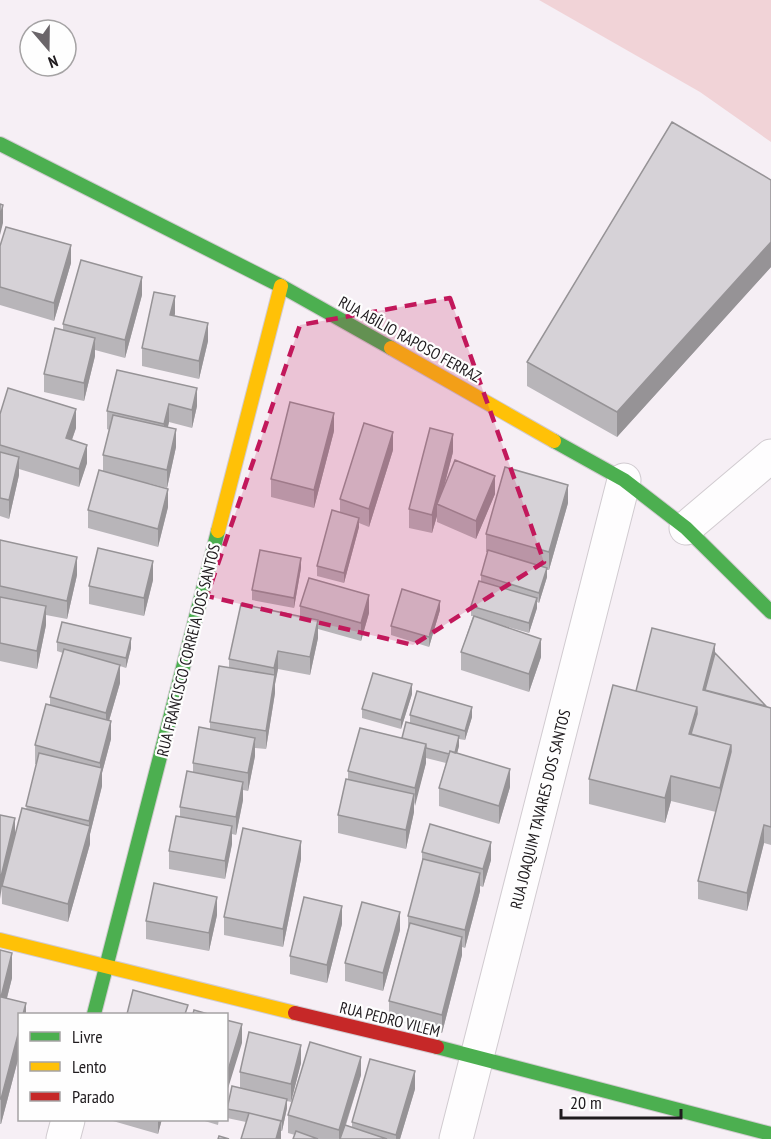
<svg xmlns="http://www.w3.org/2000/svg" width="771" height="1139" font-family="'PT Sans Narrow',sans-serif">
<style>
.green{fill:#f1d3d7}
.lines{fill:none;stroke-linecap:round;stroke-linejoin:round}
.street-casing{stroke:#d1cbd0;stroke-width:35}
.fast-casing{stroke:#d1cbd0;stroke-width:16}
.slow-casing{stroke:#d1cbd0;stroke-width:16}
.jam-casing{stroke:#d1cbd0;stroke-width:16}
.street{stroke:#fefdfe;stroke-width:33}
.fast{stroke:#4caf50;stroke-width:14}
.slow{stroke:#ffc107;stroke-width:14}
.jam{stroke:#c62828;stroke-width:14}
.wall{fill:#b8b5b9}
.shaded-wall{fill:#969396}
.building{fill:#d6d2d7;stroke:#969396;stroke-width:1.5}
.marked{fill:#c2185b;fill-opacity:0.2;stroke:#c2185b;stroke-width:4.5;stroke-dasharray:12 8;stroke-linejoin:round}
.labels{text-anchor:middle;stroke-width:4.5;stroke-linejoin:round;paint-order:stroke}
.street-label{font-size:16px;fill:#1f1b1e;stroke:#fefefe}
</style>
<rect width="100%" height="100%" fill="#f6eff5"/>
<path class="green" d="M 539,0 L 771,0 L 771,142 L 700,92 Z"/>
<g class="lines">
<g class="street-casing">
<path id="street" d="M 686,528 L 771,456
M 63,1139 L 68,1120
M 456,1139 L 624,480"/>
</g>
<g class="fast-casing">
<path id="fast" d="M 0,144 L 281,286 L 391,348
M 554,441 L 624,480 L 686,528 L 771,612
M 94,1014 L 218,531
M 437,1047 L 771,1134"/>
</g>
<g class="slow-casing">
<path id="slow" d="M 391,348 L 554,441
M 218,531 L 281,286
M 0,940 L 295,1013"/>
</g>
<g class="jam-casing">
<path id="jam" d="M 295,1013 L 437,1047"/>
</g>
<use href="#street" class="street"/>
<use href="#fast" class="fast"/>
<use href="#slow" class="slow"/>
<use href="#jam" class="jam"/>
</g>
<path class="wall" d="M 771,180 L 771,267 L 617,437 L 527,386 L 527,362 Z
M 0,246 L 71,263 L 54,321 L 0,305 Z
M 142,295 L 125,358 L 95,350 L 95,356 L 84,401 L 44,392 L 44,374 L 63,330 L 63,324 Z
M 174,315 L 208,341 L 199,379 L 142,366 L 142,348 Z
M 117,370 L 197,406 L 192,428 L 169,422 L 168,427 L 176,447 L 167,488 L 148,483 L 168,507 L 158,547 L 88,528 L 88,510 L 103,471 L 103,455 L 109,430 L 107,429 L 107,411 Z
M 0,414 L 76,428 L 72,440 L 87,463 L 79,487 L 19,469 L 19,475 L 9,519 L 0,516 Z
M 334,431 L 314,508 L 271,497 L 271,479 Z
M 393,450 L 369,527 L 359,523 L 359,527 L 344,583 L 317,576 L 317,566 L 340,513 L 340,499 Z
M 453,452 L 444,486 L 495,494 L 476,539 L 437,522 L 437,516 L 432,533 L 409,528 L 409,509 Z
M 568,503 L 549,570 L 547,570 L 547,577 L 539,603 L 537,602 L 537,608 L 529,633 L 484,620 L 541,657 L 529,692 L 461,670 L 461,652 L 473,616 L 471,616 L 471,606 L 481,581 L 481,575 L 488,552 L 486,552 L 486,534 Z
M 0,540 L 77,575 L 67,619 L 46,615 L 46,625 L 37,669 L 0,661 Z
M 301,568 L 294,608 L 252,600 L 252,590 Z
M 153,580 L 144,616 L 89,604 L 89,586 Z
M 300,606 L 369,613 L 361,641 L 318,629 L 318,638 L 310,675 L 278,669 L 275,684 L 275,693 L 266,749 L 255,748 L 255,756 L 248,791 L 243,790 L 243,800 L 236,835 L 232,834 L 232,844 L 225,879 L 169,869 L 169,851 L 180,817 L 180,807 L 193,772 L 193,763 L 210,729 L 210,722 L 229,667 L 229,659 L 300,616 Z
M 440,610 L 429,647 L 391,635 L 391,626 Z
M 57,642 L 131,648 L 126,668 L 120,666 L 120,683 L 109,721 L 111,739 L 102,773 L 102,786 L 90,834 L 90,844 L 68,922 L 2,904 L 0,815 L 15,835 L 26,809 L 37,764 L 35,764 L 35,745 L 50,705 L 50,697 L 63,653 L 57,651 Z
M 715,653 L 766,706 L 771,708 L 771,845 L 764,843 L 747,911 L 698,899 L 698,881 L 716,812 L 671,801 L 665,823 L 589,804 L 589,779 Z
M 412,694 L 401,729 L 362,718 L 362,709 Z
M 410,715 L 472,717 L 465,740 L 459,739 L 459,746 L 457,753 L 510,787 L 499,824 L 439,806 L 439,788 L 446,763 L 426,758 L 426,763 L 414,806 L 414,812 L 406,849 L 338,833 L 338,815 L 348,779 L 348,771 L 402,738 L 410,723 Z
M 422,852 L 491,860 L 483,887 L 480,886 L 480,891 L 465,948 L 462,947 L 462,955 L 442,1033 L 389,1019 L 389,1001 L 408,929 L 408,916 L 422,864 Z
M 301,859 L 283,947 L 224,935 L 224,917 Z
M 217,915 L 209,951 L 146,939 L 146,921 Z
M 342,924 L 327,983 L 290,974 L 290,956 Z
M 400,930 L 383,991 L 345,981 L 345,963 Z
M 0,950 L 12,978 L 7,998 L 26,1014 L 20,1014 L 20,1052 L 1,1124 L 0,1124 Z
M 301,1063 L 291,1102 L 287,1101 L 287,1108 L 282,1131 L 281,1131 L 281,1139 L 246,1122 L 227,1118 L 227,1109 L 240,1088 L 240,1072 Z
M 361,1075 L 346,1125 L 352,1127 L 352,1122 L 415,1089 L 400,1139 L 293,1139 L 295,1135 L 288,1133 L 288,1115 Z
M 106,1119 L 162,1119 L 158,1134 Z
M 198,1119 L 219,1119 L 218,1125 Z"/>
<path class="shaded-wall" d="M 3,205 L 3,223 L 0,235 L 0,217 Z
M 771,242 L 771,267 L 617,437 L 617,412 Z
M 71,245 L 71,263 L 54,321 L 54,303 Z
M 142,277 L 142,295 L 125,358 L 125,340 Z
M 175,296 L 175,314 L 170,333 L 170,315 Z
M 208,323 L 208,341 L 199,379 L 199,361 Z
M 95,338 L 95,356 L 84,401 L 84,383 Z
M 197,388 L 197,406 L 192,428 L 192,410 Z
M 169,404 L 169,422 L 164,442 L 164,424 Z
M 76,409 L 76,428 L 66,456 L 66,438 Z
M 334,413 L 334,431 L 314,508 L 314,490 Z
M 176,429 L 176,447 L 167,488 L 167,470 Z
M 393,432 L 393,450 L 369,527 L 369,509 Z
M 453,434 L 453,452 L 439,506 L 437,504 L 437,516 L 432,533 L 432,515 Z
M 87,445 L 87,463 L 79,487 L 79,469 Z
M 19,457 L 19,475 L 9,519 L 9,500 Z
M 495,476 L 495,494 L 476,539 L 476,521 Z
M 568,485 L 568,503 L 549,570 L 549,552 Z
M 168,489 L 168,507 L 158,547 L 158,529 Z
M 359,518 L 359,527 L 344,583 L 344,573 Z
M 77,557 L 77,575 L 67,619 L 67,601 Z
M 301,558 L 301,568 L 294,608 L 294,598 Z
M 153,561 L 153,580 L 144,616 L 144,598 Z
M 547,568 L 547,577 L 539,603 L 539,593 Z
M 369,595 L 369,613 L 361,641 L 361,623 Z
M 537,598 L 537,608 L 529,633 L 529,623 Z
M 440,601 L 440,610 L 429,647 L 429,637 Z
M 46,606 L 46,625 L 37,669 L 37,651 Z
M 318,620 L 318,638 L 310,675 L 310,657 Z
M 131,638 L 131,648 L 126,668 L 126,658 Z
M 541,639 L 541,657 L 529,692 L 529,674 Z
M 715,644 L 715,662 L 706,699 L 703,690 Z
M 278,651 L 278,669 L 275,684 L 275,693 L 266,749 L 266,731 L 274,678 L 274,668 Z
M 120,665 L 120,683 L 106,731 L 106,713 Z
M 412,684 L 412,694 L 401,729 L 401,720 Z
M 472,707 L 472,717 L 465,740 L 465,731 Z
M 697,707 L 697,732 L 694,742 L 689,734 Z
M 111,721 L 111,739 L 102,773 L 102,786 L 90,834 L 90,844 L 68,922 L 68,904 L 89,831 L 89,821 L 100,776 L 100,763 Z
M 459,736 L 459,746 L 454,765 L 454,755 Z
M 255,738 L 255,756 L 248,791 L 248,773 Z
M 426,744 L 426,763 L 415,806 L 415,788 Z
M 731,745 L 731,770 L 720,813 L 720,788 Z
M 510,769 L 510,787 L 499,824 L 499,806 Z
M 671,776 L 671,801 L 665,823 L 665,798 Z
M 243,782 L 243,800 L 236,835 L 236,817 Z
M 414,794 L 414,812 L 406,849 L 406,830 Z
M 15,818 L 15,836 L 2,886 L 0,899 L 0,881 Z
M 764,825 L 764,843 L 747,911 L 747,893 Z
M 232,826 L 232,844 L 225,879 L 225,861 Z
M 301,841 L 301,859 L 283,947 L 283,929 Z
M 491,842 L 491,860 L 483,887 L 483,869 Z
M 480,873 L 480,891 L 465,948 L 465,930 Z
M 217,897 L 217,915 L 209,951 L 209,933 Z
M 342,906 L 342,924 L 327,983 L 327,965 Z
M 400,912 L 400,930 L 383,991 L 383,973 Z
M 462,937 L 462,955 L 442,1033 L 442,1015 Z
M 12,953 L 12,978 L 1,1021 L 1,997 Z
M 26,1003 L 26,1014 L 23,1014 Z
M 242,1024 L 242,1043 L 226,1095 L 226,1077 Z
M 20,1027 L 20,1052 L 1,1124 L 1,1099 Z
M 301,1045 L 301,1063 L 291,1102 L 291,1084 Z
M 361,1057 L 361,1075 L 341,1139 L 339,1139 L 339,1130 Z
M 415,1071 L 415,1089 L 400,1139 L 396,1139 L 396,1135 Z
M 287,1099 L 287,1108 L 282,1131 L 282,1121 Z
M 158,1119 L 162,1119 L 158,1134 Z
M 281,1121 L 281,1139 L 276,1139 Z"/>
<path class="building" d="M 672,122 L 771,180 L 771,242 L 617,412 L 527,362 Z
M 0,204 L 3,205 L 0,217 Z
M 6,227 L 71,245 L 54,303 L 0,287 L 0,246 Z
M 81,260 L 142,277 L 125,340 L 63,324 Z
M 154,292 L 175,296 L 170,315 L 208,323 L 199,361 L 142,348 Z
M 55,328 L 95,338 L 84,383 L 44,374 Z
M 117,370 L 197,388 L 192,410 L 169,404 L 164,424 L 107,411 Z
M 8,388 L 76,409 L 66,438 L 87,445 L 79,469 L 0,445 L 0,414 Z
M 290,402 L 334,413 L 314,490 L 271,479 Z
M 113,415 L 176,429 L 167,470 L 103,455 Z
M 364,423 L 393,432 L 369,509 L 340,499 Z
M 430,428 L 453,434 L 432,515 L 409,509 Z
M 0,452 L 19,457 L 9,500 L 0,498 Z
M 455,460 L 495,476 L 476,521 L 437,504 Z
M 505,467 L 568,485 L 549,552 L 486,534 Z
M 99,470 L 168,489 L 158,529 L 88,510 Z
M 332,510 L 359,518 L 344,573 L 317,566 Z
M 0,540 L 77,557 L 67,601 L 0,586 Z
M 98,548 L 153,561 L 144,598 L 89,586 Z
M 260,550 L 301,558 L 294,598 L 252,590 Z
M 488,550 L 547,568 L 539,593 L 481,575 Z
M 309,578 L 369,595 L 361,623 L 300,606 Z
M 479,581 L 537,598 L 529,623 L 471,606 Z
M 402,589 L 440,601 L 429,637 L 391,626 Z
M 0,597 L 46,606 L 37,651 L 0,643 Z
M 241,604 L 318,620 L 310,657 L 278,651 L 274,668 L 229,659 Z
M 474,616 L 541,639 L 529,674 L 461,652 Z
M 62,622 L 131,638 L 126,658 L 57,642 Z
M 652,628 L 715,644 L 703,690 L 771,708 L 771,827 L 764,825 L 747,893 L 698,881 L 731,752 L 731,745 L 691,734 L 697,714 L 697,707 L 636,691 Z
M 64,649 L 120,665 L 106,713 L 50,697 Z
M 715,653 L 766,706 L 705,690 Z
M 219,666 L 275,675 L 266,731 L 210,722 Z
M 373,673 L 412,684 L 401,720 L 362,709 Z
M 613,685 L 697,707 L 689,734 L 731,745 L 720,788 L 671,776 L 665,798 L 589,779 Z
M 417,691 L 472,707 L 465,731 L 410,715 Z
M 46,704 L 111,721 L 100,763 L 35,745 Z
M 406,722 L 459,736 L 455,753 L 450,751 L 449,754 L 426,748 L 426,744 L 402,738 Z
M 199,727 L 255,738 L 248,773 L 193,763 Z
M 360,728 L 426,744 L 415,788 L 348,771 Z
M 450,751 L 510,769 L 499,806 L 439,788 Z
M 39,753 L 102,768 L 89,821 L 26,806 Z
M 187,771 L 243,782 L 236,817 L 180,807 Z
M 346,779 L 414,794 L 406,830 L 338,815 Z
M 22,808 L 90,826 L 68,904 L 2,886 Z
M 0,815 L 15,818 L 0,881 Z
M 176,816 L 232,826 L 225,861 L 169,851 Z
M 430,824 L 491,842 L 483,869 L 422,852 Z
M 243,828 L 301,841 L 283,929 L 224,917 Z
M 423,859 L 480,873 L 465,930 L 408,916 Z
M 154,883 L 217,897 L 209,933 L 146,921 Z
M 304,897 L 342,906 L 327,965 L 290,956 Z
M 362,902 L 400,912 L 383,973 L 345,963 Z
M 410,923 L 462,937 L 442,1015 L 389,1001 Z
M 0,950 L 12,953 L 1,997 L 26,1003 L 23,1014 L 20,1014 L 20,1027 L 1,1099 L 0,1099 Z
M 133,990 L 188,1005 L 185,1014 L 127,1014 Z
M 194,1010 L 208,1014 L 193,1014 Z
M 226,1020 L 242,1024 L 226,1077 Z
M 249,1032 L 301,1045 L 291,1084 L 240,1072 Z
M 310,1042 L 361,1057 L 339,1130 L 288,1115 Z
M 370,1059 L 415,1071 L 396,1135 L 352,1122 Z
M 232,1086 L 287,1099 L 282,1121 L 249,1113 L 227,1109 Z
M 249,1113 L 281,1121 L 276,1139 L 241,1139 Z
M 345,1125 L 387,1139 L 340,1139 Z
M 296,1131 L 318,1139 L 293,1139 Z
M 219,1136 L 229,1139 L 218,1139 Z"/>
<path class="marked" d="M 450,298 L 544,562 L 413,645 L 207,596 L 300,325 Z"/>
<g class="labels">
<g class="street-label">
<text transform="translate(410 339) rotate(29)" y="6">RUA ABÍLIO RAPOSO FERRAZ</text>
<text transform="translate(188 650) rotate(-76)" y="6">RUA FRANCISCO CORREIA DOS SANTOS</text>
<text transform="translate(540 809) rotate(-76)" y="6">RUA JOAQUIM TAVARES DOS SANTOS</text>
<text transform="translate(390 1019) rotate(14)" y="6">RUA PEDRO VILEM</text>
</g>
</g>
<rect x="18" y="1013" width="210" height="108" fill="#fefefe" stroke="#a5a3a4" stroke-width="1.5"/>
<rect x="30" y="1032" width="30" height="9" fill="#4caf50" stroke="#a5a3a4" stroke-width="1.5"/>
<text x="72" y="1043" font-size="18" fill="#1f1b1e">Livre</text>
<rect x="30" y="1062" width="30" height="9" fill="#ffc107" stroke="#a5a3a4" stroke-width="1.5"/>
<text x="72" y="1073" font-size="18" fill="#1f1b1e">Lento</text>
<rect x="30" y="1092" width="30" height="9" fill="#c62828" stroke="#a5a3a4" stroke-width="1.5"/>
<text x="72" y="1103" font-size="18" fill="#1f1b1e">Parado</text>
<g transform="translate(48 48) rotate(160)"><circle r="28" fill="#fefefe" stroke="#a5a3a4" stroke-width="1.5"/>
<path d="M0-4.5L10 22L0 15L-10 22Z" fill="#6a6569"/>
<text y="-9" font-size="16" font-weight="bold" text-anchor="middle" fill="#1f1b1e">N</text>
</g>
<path d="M561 1109v9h120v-9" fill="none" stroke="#1f1b1e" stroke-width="3"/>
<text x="570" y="1109" font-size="18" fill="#1f1b1e" stroke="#fefefe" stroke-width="4.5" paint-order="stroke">20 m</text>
</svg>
